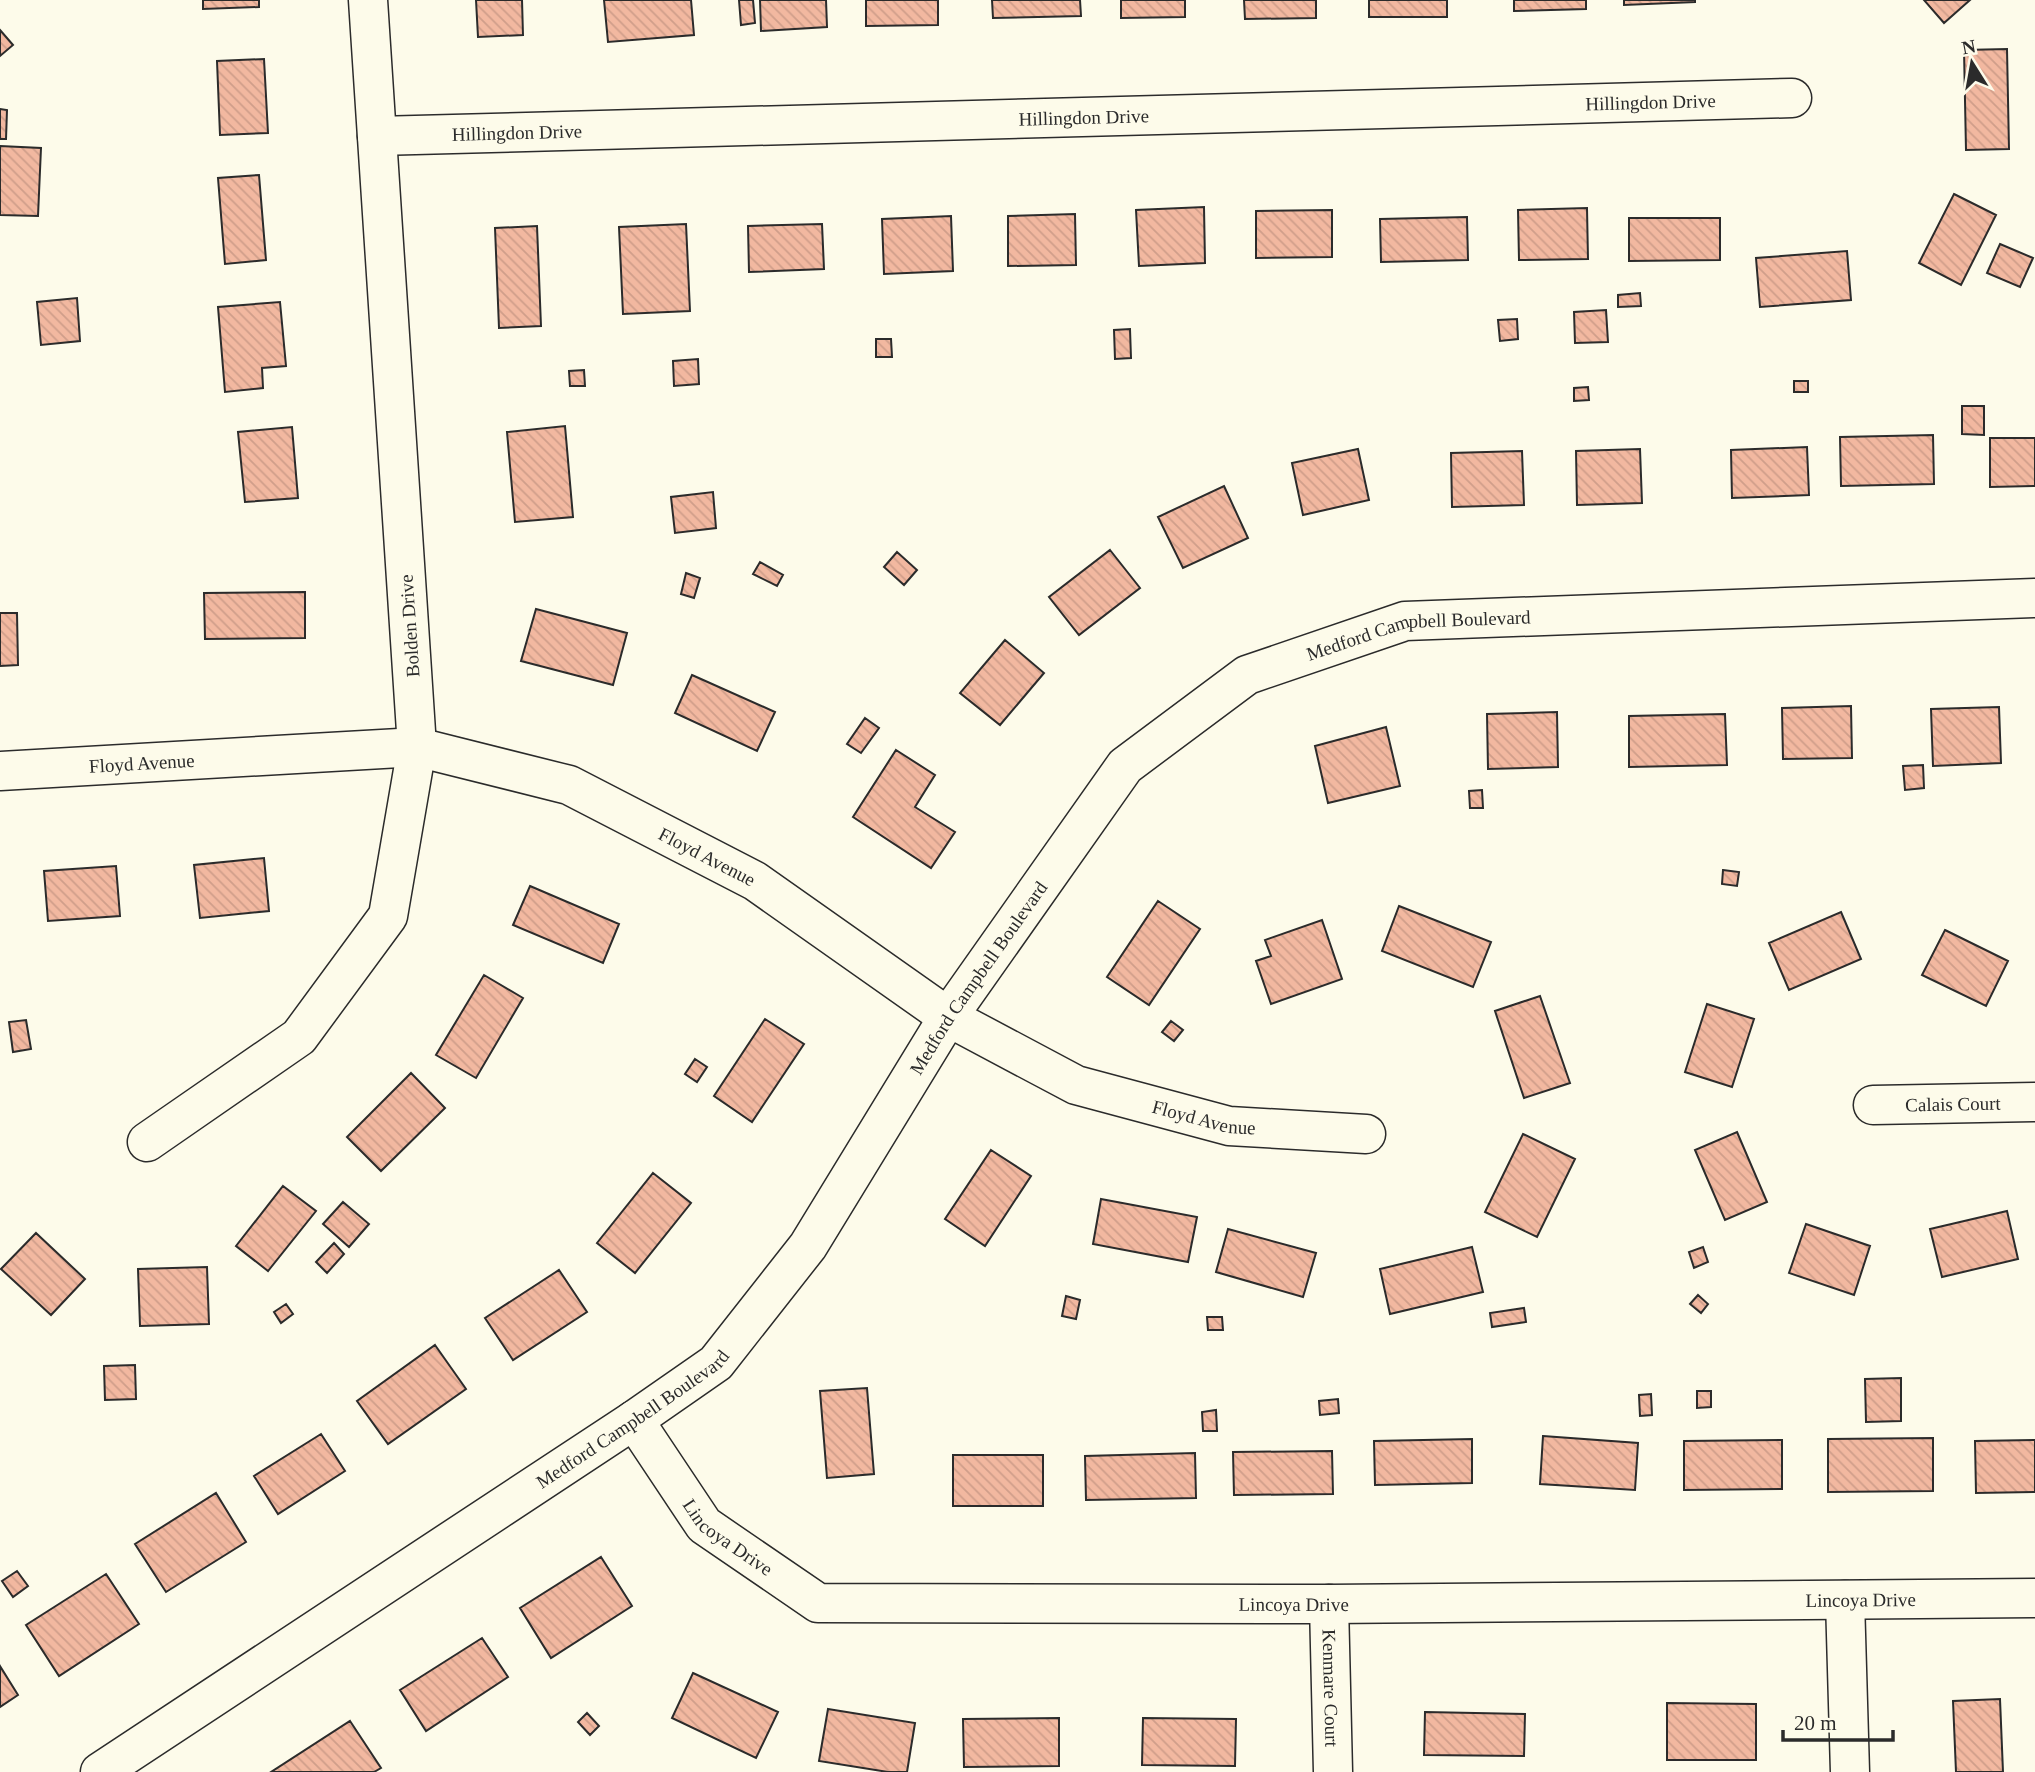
<svg xmlns="http://www.w3.org/2000/svg" width="2035" height="1772" font-family="Georgia,serif">
<style>
.building{fill:url(#building-back-hatch);stroke:#2b2b2b;stroke-width:2}
.lines{fill:none;stroke-linecap:round;stroke-linejoin:round}
.minor-casing{stroke:#2b2b2b;stroke-width:41}
.minor{stroke:#fdfbea;stroke-width:38}
.labels{text-anchor:middle;stroke-width:5;stroke-linejoin:round;paint-order:stroke}
.street-label{font-size:19px;fill:#2b2b2b;stroke:#fdfbea}
</style>
<defs>
<pattern id="building-back-hatch" width="6" height="6" patternUnits="userSpaceOnUse" patternTransform="scale(1.75)"><rect width="6" height="6" fill="#f2b8a0"/><path d="M-1 5l2 2M0 0l6 6M5-1l2 2" fill="none" stroke="#d09e8a"/></pattern>
</defs>
<rect width="100%" height="100%" fill="#fdfbea"/>
<path class="building" d="M 203,0 L 259,0 L 259,7 L 203,9 Z
M 476,0 L 522,0 L 523,35 L 478,37 Z
M 604,0 L 691,0 L 694,35 L 608,42 Z
M 739,0 L 753,0 L 755,23 L 741,25 Z
M 760,0 L 826,0 L 827,27 L 761,31 Z
M 866,0 L 938,0 L 938,25 L 866,26 Z
M 992,0 L 1080,0 L 1081,16 L 993,18 Z
M 1121,0 L 1185,0 L 1185,17 L 1121,18 Z
M 1244,0 L 1316,0 L 1316,18 L 1245,19 Z
M 1369,0 L 1447,0 L 1447,17 L 1369,17 Z
M 1514,0 L 1586,0 L 1586,9 L 1514,11 Z
M 1624,0 L 1695,0 L 1695,2 L 1624,5 Z
M 1924,0 L 1970,0 L 1944,23 Z
M 0,30 L 13,45 L 0,56 Z
M 2007,49 L 2009,149 L 1966,150 L 1964,50 Z
M 264,59 L 268,133 L 220,135 L 217,61 Z
M 0,109 L 7,110 L 6,139 L 0,139 Z
M 0,146 L 41,148 L 38,216 L 0,215 Z
M 259,175 L 266,260 L 225,264 L 218,178 Z
M 1954,194 L 1996,215 L 1961,285 L 1919,263 Z
M 1204,207 L 1205,263 L 1139,266 L 1136,210 Z
M 1587,208 L 1588,259 L 1519,260 L 1518,210 Z
M 1332,210 L 1332,257 L 1256,258 L 1256,211 Z
M 1075,214 L 1076,265 L 1008,266 L 1008,216 Z
M 951,216 L 953,271 L 884,274 L 882,219 Z
M 1467,217 L 1468,260 L 1381,262 L 1380,219 Z
M 1629,218 L 1720,218 L 1720,260 L 1629,261 Z
M 686,224 L 690,311 L 623,314 L 619,227 Z
M 822,224 L 824,269 L 749,272 L 748,226 Z
M 537,226 L 541,326 L 499,328 L 495,228 Z
M 2000,244 L 2033,258 L 2020,287 L 1987,273 Z
M 1847,251 L 1851,300 L 1760,307 L 1756,258 Z
M 1640,293 L 1641,306 L 1618,307 L 1618,295 Z
M 77,298 L 80,341 L 41,345 L 37,302 Z
M 280,302 L 286,366 L 262,368 L 263,388 L 225,392 L 218,307 Z
M 1606,310 L 1608,342 L 1575,343 L 1574,312 Z
M 1517,319 L 1518,339 L 1500,341 L 1498,320 Z
M 1130,329 L 1131,358 L 1115,359 L 1114,330 Z
M 876,339 L 891,339 L 892,357 L 876,357 Z
M 698,359 L 699,384 L 674,386 L 673,361 Z
M 584,370 L 585,386 L 570,386 L 569,371 Z
M 1794,381 L 1808,381 L 1808,392 L 1794,392 Z
M 1588,387 L 1589,400 L 1574,401 L 1574,388 Z
M 1962,406 L 1984,406 L 1984,435 L 1962,434 Z
M 565,426 L 573,517 L 515,522 L 507,432 Z
M 292,427 L 298,498 L 245,502 L 238,432 Z
M 1933,435 L 1934,484 L 1841,486 L 1840,437 Z
M 1990,438 L 2035,438 L 2035,486 L 1990,487 Z
M 1807,447 L 1809,495 L 1732,498 L 1731,450 Z
M 1358,449 L 1369,500 L 1303,515 L 1292,463 Z
M 1640,449 L 1642,503 L 1577,505 L 1576,451 Z
M 1522,451 L 1524,505 L 1452,507 L 1451,453 Z
M 1224,486 L 1248,538 L 1183,568 L 1158,517 Z
M 713,492 L 716,528 L 675,533 L 671,497 Z
M 1110,550 L 1140,588 L 1079,635 L 1049,597 Z
M 897,552 L 917,570 L 904,585 L 884,567 Z
M 760,562 L 783,575 L 777,586 L 753,574 Z
M 686,573 L 700,578 L 694,598 L 681,594 Z
M 305,592 L 305,638 L 205,639 L 204,593 Z
M 536,609 L 627,633 L 613,685 L 521,661 Z
M 0,613 L 17,613 L 18,665 L 0,666 Z
M 1005,640 L 1044,673 L 1000,725 L 960,693 Z
M 692,675 L 775,712 L 757,751 L 675,713 Z
M 1851,706 L 1852,758 L 1783,759 L 1782,708 Z
M 1999,707 L 2001,763 L 1933,766 L 1931,709 Z
M 1557,712 L 1558,767 L 1488,769 L 1487,714 Z
M 1725,714 L 1727,765 L 1629,767 L 1629,716 Z
M 865,718 L 879,728 L 861,753 L 847,744 Z
M 1386,727 L 1400,786 L 1328,803 L 1315,746 Z
M 896,750 L 935,775 L 915,807 L 955,832 L 931,868 L 853,817 Z
M 1923,765 L 1924,788 L 1905,790 L 1903,766 Z
M 1482,790 L 1483,808 L 1470,808 L 1469,791 Z
M 264,858 L 269,911 L 200,918 L 194,865 Z
M 116,866 L 120,916 L 48,921 L 44,871 Z
M 1723,870 L 1739,872 L 1737,886 L 1722,884 Z
M 530,886 L 619,924 L 603,963 L 513,925 Z
M 1158,901 L 1200,929 L 1149,1005 L 1107,977 Z
M 1399,906 L 1491,942 L 1473,987 L 1382,951 Z
M 1841,912 L 1861,959 L 1789,990 L 1769,943 Z
M 1322,920 L 1342,979 L 1271,1004 L 1256,961 L 1271,956 L 1265,940 Z
M 1945,930 L 2008,961 L 1986,1006 L 1922,975 Z
M 484,975 L 523,998 L 476,1078 L 436,1055 Z
M 1540,996 L 1570,1083 L 1524,1098 L 1495,1011 Z
M 1707,1004 L 1754,1019 L 1732,1087 L 1685,1072 Z
M 765,1019 L 804,1044 L 752,1122 L 714,1096 Z
M 26,1020 L 31,1049 L 13,1052 L 9,1022 Z
M 1171,1021 L 1183,1030 L 1174,1041 L 1162,1032 Z
M 695,1059 L 707,1067 L 697,1082 L 685,1074 Z
M 411,1073 L 445,1108 L 381,1171 L 347,1137 Z
M 1737,1132 L 1767,1202 L 1725,1220 L 1695,1150 Z
M 1523,1134 L 1575,1159 L 1537,1237 L 1485,1212 Z
M 991,1150 L 1031,1176 L 985,1246 L 945,1219 Z
M 653,1173 L 691,1203 L 635,1273 L 597,1243 Z
M 283,1186 L 316,1211 L 268,1271 L 236,1246 Z
M 1101,1199 L 1197,1217 L 1188,1262 L 1093,1244 Z
M 343,1202 L 369,1224 L 349,1247 L 323,1224 Z
M 2007,1211 L 2018,1259 L 1942,1277 L 1930,1229 Z
M 1806,1224 L 1870,1246 L 1854,1295 L 1789,1273 Z
M 1228,1229 L 1316,1253 L 1303,1297 L 1216,1272 Z
M 36,1233 L 85,1279 L 51,1315 L 1,1269 Z
M 334,1243 L 344,1254 L 327,1273 L 316,1262 Z
M 1472,1247 L 1483,1292 L 1390,1314 L 1380,1269 Z
M 1703,1247 L 1708,1262 L 1694,1268 L 1689,1252 Z
M 207,1267 L 209,1324 L 140,1326 L 138,1269 Z
M 559,1270 L 587,1312 L 513,1360 L 485,1318 Z
M 1698,1295 L 1708,1304 L 1701,1313 L 1690,1304 Z
M 1066,1296 L 1080,1300 L 1076,1319 L 1062,1316 Z
M 286,1304 L 293,1314 L 281,1323 L 274,1312 Z
M 1524,1308 L 1526,1322 L 1492,1327 L 1490,1313 Z
M 1207,1317 L 1222,1317 L 1223,1330 L 1208,1330 Z
M 435,1345 L 466,1389 L 388,1444 L 357,1401 Z
M 135,1365 L 136,1399 L 105,1400 L 104,1366 Z
M 1901,1378 L 1901,1421 L 1866,1422 L 1865,1379 Z
M 867,1388 L 874,1474 L 827,1478 L 820,1391 Z
M 1697,1391 L 1711,1391 L 1711,1407 L 1697,1408 Z
M 1651,1394 L 1652,1415 L 1640,1416 L 1639,1395 Z
M 1338,1399 L 1339,1413 L 1320,1415 L 1319,1401 Z
M 1216,1410 L 1217,1431 L 1203,1431 L 1202,1412 Z
M 321,1434 L 345,1471 L 278,1514 L 254,1476 Z
M 1543,1436 L 1638,1443 L 1635,1490 L 1540,1484 Z
M 1933,1438 L 1933,1491 L 1828,1492 L 1828,1439 Z
M 1472,1439 L 1472,1483 L 1375,1485 L 1374,1441 Z
M 1782,1440 L 1782,1489 L 1684,1490 L 1684,1441 Z
M 2035,1440 L 2035,1492 L 1976,1493 L 1975,1441 Z
M 1332,1451 L 1333,1494 L 1234,1495 L 1233,1452 Z
M 1195,1453 L 1196,1498 L 1086,1500 L 1085,1456 Z
M 953,1455 L 1043,1455 L 1043,1506 L 953,1506 Z
M 216,1493 L 246,1542 L 166,1592 L 135,1544 Z
M 601,1557 L 632,1606 L 551,1658 L 520,1608 Z
M 17,1571 L 28,1586 L 13,1597 L 2,1581 Z
M 106,1574 L 139,1624 L 59,1676 L 26,1625 Z
M 482,1638 L 508,1677 L 426,1731 L 400,1690 Z
M 0,1666 L 18,1695 L 0,1707 Z
M 693,1673 L 778,1712 L 756,1758 L 672,1718 Z
M 2000,1699 L 2003,1772 L 1956,1772 L 1953,1701 Z
M 1667,1703 L 1756,1704 L 1756,1760 L 1667,1760 Z
M 828,1709 L 915,1723 L 907,1772 L 888,1772 L 819,1761 Z
M 1425,1712 L 1525,1714 L 1524,1756 L 1424,1755 Z
M 587,1713 L 599,1726 L 590,1735 L 578,1722 Z
M 1059,1718 L 1059,1766 L 964,1767 L 963,1719 Z
M 1143,1718 L 1236,1719 L 1235,1766 L 1142,1765 Z
M 350,1721 L 381,1768 L 374,1772 L 271,1772 Z"/>
<g class="lines">
<g class="minor-casing">
<g id="minor">
<path id="s1" d="M 377,136 L 1792,98"/>
<path id="s2" d="M 0,771 L 417,747 L 569,785 L 755,881 L 948,1017 L 1076,1085 L 1229,1126 L 1366,1134"/>
<path id="s3" d="M 1873,1105 L 2035,1102"/>
<path d="M 147,1142 L 299,1037 L 388,916 L 417,747 L 368,0"/>
<path id="s4" d="M 634,1420 L 704,1525 L 818,1603 L 1329,1604 L 2035,1598"/>
<path d="M 1845,1600 L 1850,1772"/>
<path id="s5" d="M 1329,1604 L 1333,1772"/>
<path id="s6" d="M 100,1772 L 634,1420 L 716,1363 L 808,1246 L 948,1017 L 1125,766 L 1247,675 L 1405,621 L 2035,598"/>
</g>
</g>
<use href="#minor" class="minor"/>
</g>
<g class="labels">
<g class="street-label">
<text dy="7" stroke="none"><textPath href="#s1" startOffset="1274">Hillingdon Drive</textPath></text>
<text dy="7" stroke="none"><textPath href="#s1" startOffset="707">Hillingdon Drive</textPath></text>
<text dy="7" stroke="none"><textPath href="#s1" startOffset="140">Hillingdon Drive</textPath></text>
<text transform="translate(409 626) rotate(-94)" y="7">Bolden Drive</text>
<text dy="7" stroke="none"><textPath href="#s6" startOffset="1794">Medford Campbell Boulevard</textPath></text>
<text dy="7" stroke="none"><textPath href="#s2" startOffset="142">Floyd Avenue</textPath></text>
<text dy="7" stroke="none"><textPath href="#s2" startOffset="730">Floyd Avenue</textPath></text>
<text dy="7" stroke="none"><textPath href="#s6" startOffset="1206">Medford Campbell Boulevard</textPath></text>
<text dy="7" stroke="none"><textPath href="#s3" startOffset="80">Calais Court</textPath></text>
<text dy="7" stroke="none"><textPath href="#s2" startOffset="1297">Floyd Avenue</textPath></text>
<text dy="7" stroke="none"><textPath href="#s6" startOffset="639">Medford Campbell Boulevard</textPath></text>
<text dy="7" stroke="none"><textPath href="#s4" startOffset="152">Lincoya Drive</textPath></text>
<text dy="7" stroke="none"><textPath href="#s4" startOffset="1307">Lincoya Drive</textPath></text>
<text dy="7" stroke="none"><textPath href="#s4" startOffset="740">Lincoya Drive</textPath></text>
<text dy="7" stroke="none"><textPath href="#s5" startOffset="84">Kenmare Court</textPath></text>
</g>
</g>
<g transform="translate(1972 63) rotate(349)" stroke="#fdfbea" stroke-width="5" paint-order="stroke">
<path d="M0-5L12 26L0 18L-12 26Z" fill="#2b2b2b"/>
<text y="-10" font-size="19" font-weight="bold" text-anchor="middle" fill="#2b2b2b">N</text>
</g>
<path d="M1783 1730v10h110v-10" fill="none" stroke="#2b2b2b" stroke-width="3.5"/>
<text x="1794" y="1730" font-size="21" fill="#2b2b2b" stroke="#fdfbea" stroke-width="5" paint-order="stroke">20 m</text>
</svg>
